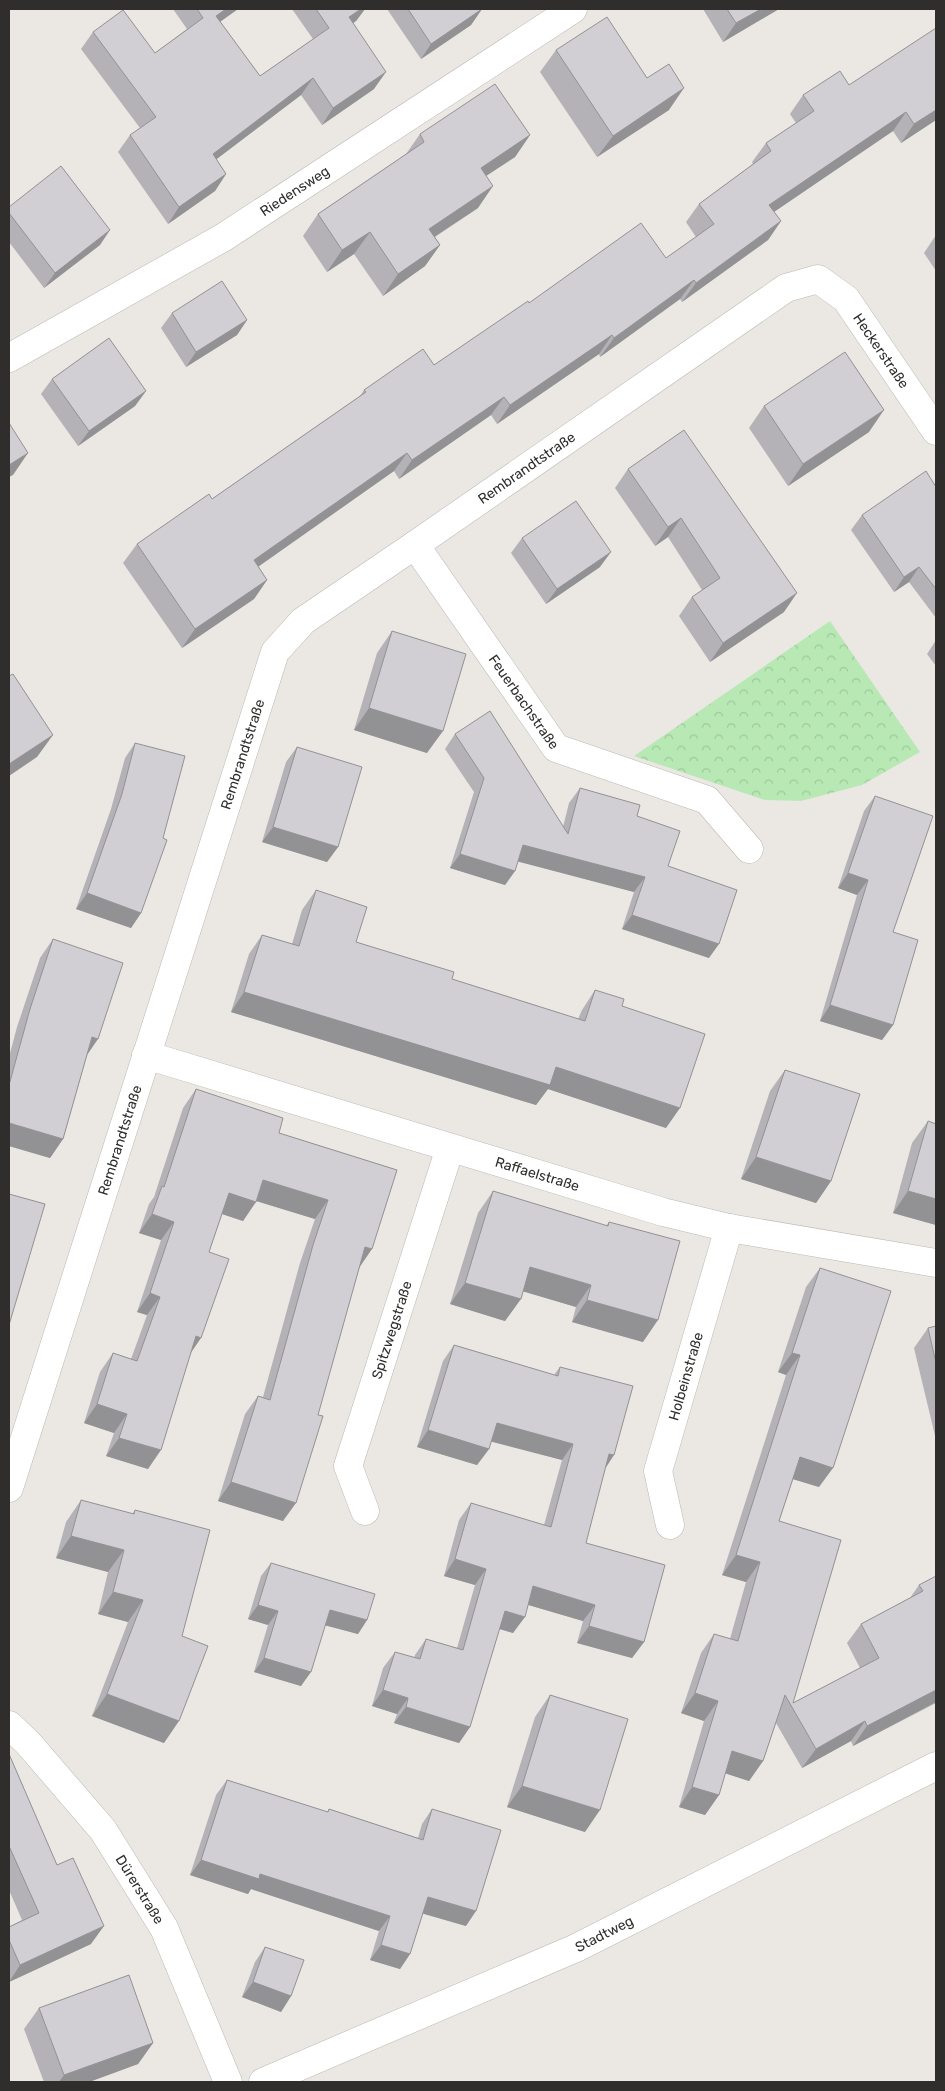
<svg xmlns="http://www.w3.org/2000/svg" width="945" height="2091" font-family="Rubik,sans-serif">
<style>
.park{fill:url(#park-crowns)}
.lines{fill:none;stroke-linecap:round;stroke-linejoin:round}
.minor-casing{stroke:#bcb9b4;stroke-width:29}
.minor{stroke:#fff;stroke-width:28}
.wall{fill:#b4b2b6}
.shaded-wall{fill:#929194}
.building{fill:#d1cfd4;stroke:#929194}
.labels{text-anchor:middle;stroke-width:4;stroke-linejoin:round;paint-order:stroke}
.street-label{font-size:14px;fill:#2f2e2c;stroke:#ebe8e3}
</style>
<defs>
<pattern id="park-crowns" width="20" height="18" patternUnits="userSpaceOnUse" patternTransform="scale(1.25)"><rect width="20" height="18" fill="#b8e9b4"/><path d="M2 6a3 3 0 1 1 6 0M12 15a3 3 0 1 1 6 0" fill="none" stroke="#9ec89b"/></pattern>
</defs>
<rect width="100%" height="100%" fill="#ebe8e3"/>
<path class="park" d="M 830,621 L 920,752 L 862,785 L 801,801 L 765,800 L 634,756 Z"/>
<g class="lines">
<g class="minor-casing">
<g id="minor">
<path id="s1" d="M 9,358 L 224,237 L 573,9"/>
<path id="s2" d="M 415,545 L 556,748 L 707,800 L 749,849"/>
<path id="s3" d="M 146,1055 L 663,1212 L 729,1228 L 936,1263"/>
<path id="s4" d="M 9,1488 L 275,652 L 303,621 L 415,545 L 786,288 L 818,279 L 846,299 L 936,431"/>
<path id="s5" d="M 365,1511 L 348,1466 L 450,1148"/>
<path id="s6" d="M 670,1525 L 658,1471 L 729,1228"/>
<path id="s7" d="M 9,1725 L 28,1743 L 103,1830 L 164,1928 L 228,2082"/>
<path id="s8" d="M 263,2082 L 576,1948 L 936,1766"/>
</g>
</g>
<use href="#minor" class="minor"/>
</g>
<path class="wall" d="M 173,9 L 238,9 L 220,22 L 260,76 L 313,39 L 292,9 L 365,9 L 356,21 L 353,23 L 374,89 L 322,125 L 301,95 L 216,159 L 226,174 L 215,191 L 168,224 L 118,152 L 130,135 L 140,128 L 81,49 L 93,32 L 155,53 L 187,29 Z
M 387,9 L 482,9 L 471,25 L 421,59 Z
M 703,9 L 779,9 L 723,42 Z
M 556,50 L 669,110 L 597,157 L 540,72 Z
M 849,85 L 936,120 L 901,143 L 893,131 L 774,212 L 781,221 L 768,240 L 682,302 L 680,299 L 600,357 L 599,354 L 497,424 L 491,415 L 399,479 L 394,471 L 258,566 L 267,580 L 254,599 L 182,648 L 123,563 L 137,544 L 212,499 L 360,396 L 364,390 L 434,365 L 529,303 L 666,258 L 696,237 L 686,222 L 699,204 L 753,164 L 752,162 L 766,143 L 796,123 L 790,114 L 803,95 Z
M 420,134 L 530,135 L 515,157 L 486,176 L 478,208 L 435,237 L 440,245 L 425,266 L 383,296 L 354,254 L 327,272 L 303,236 L 318,214 L 406,154 Z
M 9,207 L 100,245 L 44,288 L 9,242 Z
M 936,235 L 936,271 L 924,253 Z
M 172,313 L 247,320 L 237,335 L 186,367 L 161,328 Z
M 52,379 L 146,391 L 135,406 L 78,446 L 41,394 Z
M 764,406 L 869,432 L 788,486 L 749,428 Z
M 628,469 L 784,612 L 710,662 L 679,616 L 692,597 L 702,590 L 668,537 L 655,546 L 615,488 Z
M 936,487 L 936,618 L 909,582 L 894,592 L 851,530 L 862,515 Z
M 522,538 L 600,567 L 546,604 L 511,553 Z
M 392,631 L 427,753 L 354,730 L 377,653 Z
M 936,640 L 936,666 L 927,654 Z
M 455,734 L 563,827 L 569,803 L 580,788 L 637,816 L 668,866 L 709,958 L 622,929 L 634,892 L 518,861 L 515,871 L 505,885 L 450,868 L 474,792 L 445,749 Z
M 135,743 L 141,913 L 131,928 L 76,909 L 111,809 L 125,758 Z
M 297,747 L 338,847 L 327,862 L 262,842 L 286,762 Z
M 875,796 L 893,932 L 893,1025 L 882,1040 L 820,1021 L 857,895 L 838,888 L 864,811 Z
M 316,890 L 356,942 L 452,979 L 578,1019 L 582,1010 L 595,990 L 622,1006 L 666,1128 L 548,1089 L 536,1105 L 231,1012 L 249,954 L 262,935 L 292,944 L 302,910 Z
M 53,939 L 87,1055 L 63,1139 L 50,1158 L 9,1146 L 9,1057 L 17,1027 L 40,958 Z
M 785,1070 L 831,1181 L 816,1203 L 741,1179 L 770,1091 Z
M 196,1089 L 279,1133 L 397,1170 L 360,1266 L 283,1521 L 218,1501 L 245,1414 L 258,1396 L 263,1397 L 300,1263 L 315,1219 L 256,1201 L 243,1221 L 222,1214 L 209,1252 L 191,1352 L 148,1469 L 106,1456 L 114,1433 L 84,1423 L 100,1372 L 113,1353 L 131,1359 L 147,1315 L 137,1312 L 161,1240 L 139,1233 L 149,1204 L 154,1197 L 183,1108 Z
M 928,1121 L 936,1225 L 893,1213 L 912,1143 Z
M 493,1191 L 606,1226 L 609,1222 L 643,1342 L 572,1322 L 576,1307 L 523,1291 L 505,1321 L 450,1304 L 478,1213 Z
M 820,1268 L 819,1487 L 793,1479 L 779,1521 L 793,1703 L 860,1668 L 847,1643 L 861,1624 L 910,1598 L 919,1585 L 936,1576 L 936,1703 L 853,1746 L 851,1741 L 802,1768 L 776,1723 L 763,1761 L 749,1781 L 725,1773 L 719,1795 L 705,1815 L 679,1807 L 704,1721 L 681,1713 L 701,1653 L 714,1634 L 730,1639 L 746,1582 L 722,1575 L 786,1375 L 778,1372 L 806,1287 Z
M 936,1326 L 936,1440 L 914,1348 L 928,1328 Z
M 454,1345 L 554,1375 L 560,1367 L 605,1468 L 586,1543 L 644,1642 L 632,1658 L 577,1643 L 583,1621 L 528,1605 L 513,1633 L 499,1629 L 470,1727 L 459,1743 L 394,1723 L 397,1714 L 372,1706 L 383,1668 L 395,1652 L 414,1658 L 415,1655 L 426,1639 L 457,1648 L 475,1585 L 444,1576 L 459,1520 L 471,1503 L 544,1525 L 562,1460 L 491,1441 L 489,1449 L 477,1465 L 417,1447 L 443,1361 Z
M 81,1500 L 132,1514 L 135,1510 L 182,1636 L 164,1743 L 92,1716 L 128,1622 L 98,1614 L 108,1572 L 56,1558 L 66,1522 Z
M 271,1563 L 367,1620 L 358,1634 L 325,1625 L 301,1686 L 254,1672 L 268,1625 L 248,1619 L 261,1576 Z
M 550,1695 L 585,1832 L 507,1807 L 535,1717 Z
M 9,1754 L 91,1944 L 9,1982 L 9,1927 L 22,1920 L 9,1890 Z
M 227,1780 L 327,1812 L 329,1809 L 418,1838 L 422,1824 L 432,1809 L 466,1926 L 423,1913 L 410,1954 L 400,1969 L 370,1960 L 379,1931 L 251,1889 L 248,1894 L 190,1875 L 216,1795 Z
M 265,1947 L 291,1996 L 281,2012 L 242,1997 L 255,1962 Z
M 39,2008 L 153,2043 L 138,2064 L 89,2082 L 44,2082 L 24,2029 Z"/>
<path class="shaded-wall" d="M 226,9 L 238,9 L 204,33 L 216,16 Z
M 361,9 L 365,9 L 356,21 L 337,34 L 349,17 Z
M 482,9 L 471,25 L 421,59 L 431,44 Z
M 761,9 L 779,9 L 723,42 L 736,23 Z
M 386,72 L 374,89 L 322,125 L 333,108 Z
M 313,78 L 301,95 L 201,171 L 213,154 Z
M 684,88 L 669,110 L 597,157 L 613,136 Z
M 936,110 L 936,120 L 901,143 L 914,124 Z
M 906,112 L 893,131 L 756,224 L 769,205 Z
M 530,135 L 515,157 L 466,189 L 481,168 Z
M 226,174 L 215,191 L 168,224 L 179,207 Z
M 493,186 L 478,208 L 414,250 L 429,229 Z
M 781,221 L 768,240 L 682,302 L 696,283 Z
M 110,230 L 100,245 L 44,288 L 55,273 Z
M 370,232 L 354,254 L 327,272 L 342,250 Z
M 440,245 L 425,266 L 383,296 L 398,274 Z
M 694,280 L 680,299 L 600,357 L 614,338 Z
M 247,320 L 237,335 L 186,367 L 196,352 Z
M 612,335 L 599,354 L 497,424 L 510,405 Z
M 146,391 L 135,406 L 78,446 L 89,431 Z
M 504,397 L 491,415 L 399,479 L 412,460 Z
M 884,410 L 869,432 L 788,486 L 803,464 Z
M 28,453 L 13,475 L 9,477 L 9,465 Z
M 407,453 L 394,471 L 241,579 L 254,560 Z
M 681,518 L 668,537 L 655,546 L 668,527 Z
M 611,552 L 600,567 L 546,604 L 557,589 Z
M 919,567 L 909,582 L 894,592 L 904,577 Z
M 267,580 L 254,599 L 182,648 L 195,629 Z
M 797,593 L 784,612 L 710,662 L 723,643 Z
M 369,708 L 443,731 L 427,753 L 354,730 Z
M 53,735 L 37,757 L 9,776 L 9,764 Z
M 273,827 L 338,847 L 327,862 L 262,842 Z
M 523,845 L 645,877 L 634,892 L 512,860 Z
M 460,854 L 515,871 L 505,885 L 450,868 Z
M 848,873 L 868,880 L 857,895 L 838,888 Z
M 87,893 L 141,913 L 131,928 L 76,909 Z
M 632,915 L 719,944 L 709,958 L 622,929 Z
M 244,992 L 556,1067 L 680,1108 L 666,1128 L 548,1089 L 536,1105 L 231,1012 Z
M 830,1005 L 893,1025 L 882,1040 L 820,1021 Z
M 92,1037 L 98,1039 L 85,1058 Z
M 9,1123 L 63,1139 L 50,1158 L 9,1146 Z
M 756,1157 L 831,1181 L 816,1203 L 741,1179 Z
M 263,1180 L 328,1200 L 315,1219 L 250,1199 Z
M 908,1191 L 936,1199 L 936,1225 L 893,1213 Z
M 229,1193 L 256,1202 L 243,1221 L 216,1212 Z
M 152,1214 L 174,1222 L 161,1240 L 139,1233 Z
M 365,1247 L 372,1249 L 359,1268 Z
M 530,1267 L 591,1285 L 576,1307 L 515,1289 Z
M 465,1283 L 521,1299 L 505,1321 L 450,1304 Z
M 150,1293 L 160,1297 L 147,1315 L 137,1312 Z
M 587,1300 L 658,1320 L 643,1342 L 572,1322 Z
M 196,1336 L 201,1338 L 188,1357 Z
M 792,1353 L 800,1355 L 786,1375 L 778,1372 Z
M 97,1404 L 127,1414 L 114,1433 L 84,1423 Z
M 497,1423 L 573,1444 L 562,1460 L 485,1440 Z
M 428,1430 L 489,1449 L 477,1465 L 417,1447 Z
M 119,1438 L 161,1450 L 148,1469 L 106,1456 Z
M 609,1454 L 614,1455 L 603,1472 Z
M 800,1457 L 833,1468 L 819,1487 L 786,1477 Z
M 231,1482 L 296,1503 L 283,1521 L 218,1501 Z
M 71,1536 L 124,1550 L 108,1572 L 56,1558 Z
M 736,1555 L 760,1562 L 746,1582 L 722,1575 Z
M 455,1559 L 486,1569 L 475,1585 L 444,1576 Z
M 533,1586 L 595,1605 L 583,1621 L 522,1603 Z
M 113,1592 L 143,1600 L 128,1622 L 98,1614 Z
M 258,1605 L 278,1611 L 268,1625 L 248,1619 Z
M 330,1610 L 367,1620 L 358,1634 L 320,1624 Z
M 505,1611 L 525,1617 L 513,1633 L 493,1627 Z
M 589,1626 L 644,1642 L 632,1658 L 577,1643 Z
M 264,1658 L 311,1672 L 301,1686 L 254,1672 Z
M 383,1690 L 408,1698 L 397,1714 L 372,1706 Z
M 936,1690 L 936,1702 L 853,1746 L 867,1726 Z
M 695,1693 L 718,1701 L 704,1721 L 681,1713 Z
M 107,1694 L 179,1721 L 164,1743 L 92,1716 Z
M 406,1707 L 470,1727 L 459,1743 L 394,1723 Z
M 865,1721 L 851,1741 L 802,1768 L 816,1749 Z
M 732,1751 L 763,1761 L 749,1781 L 718,1771 Z
M 522,1786 L 600,1810 L 585,1832 L 507,1807 Z
M 692,1787 L 719,1795 L 705,1815 L 679,1807 Z
M 201,1860 L 260,1874 L 390,1916 L 379,1931 L 251,1889 L 248,1894 L 190,1875 Z
M 428,1897 L 476,1911 L 466,1926 L 417,1912 Z
M 104,1926 L 91,1944 L 9,1982 L 20,1965 Z
M 381,1945 L 410,1954 L 400,1969 L 370,1960 Z
M 253,1982 L 291,1996 L 281,2012 L 242,1997 Z
M 153,2043 L 138,2064 L 89,2082 L 59,2082 L 64,2075 Z"/>
<path class="building" d="M 197,9 L 226,9 L 216,16 L 260,76 L 329,28 L 316,9 L 361,9 L 349,17 L 386,72 L 333,108 L 313,78 L 213,154 L 226,174 L 179,207 L 130,135 L 156,117 L 93,32 L 123,10 L 155,53 L 203,18 Z
M 408,9 L 482,9 L 431,44 Z
M 727,9 L 761,9 L 736,23 Z
M 607,17 L 647,78 L 669,64 L 684,88 L 613,136 L 556,50 Z
M 936,28 L 936,110 L 914,124 L 906,112 L 769,205 L 781,221 L 696,283 L 694,280 L 614,338 L 612,335 L 510,405 L 504,397 L 412,460 L 407,453 L 254,560 L 267,580 L 195,629 L 137,544 L 209,494 L 212,499 L 366,392 L 364,390 L 423,349 L 434,365 L 528,301 L 529,303 L 641,223 L 666,258 L 714,224 L 699,204 L 771,151 L 766,143 L 814,111 L 803,95 L 840,71 L 849,85 Z
M 495,84 L 530,135 L 481,168 L 493,186 L 429,229 L 440,245 L 398,274 L 370,232 L 342,250 L 318,214 L 424,142 L 420,134 Z
M 61,166 L 110,230 L 55,273 L 9,213 L 9,207 Z
M 222,281 L 247,320 L 196,352 L 172,313 Z
M 109,338 L 146,391 L 89,431 L 52,379 Z
M 845,352 L 884,410 L 803,464 L 764,406 Z
M 9,423 L 28,453 L 9,465 Z
M 684,430 L 797,593 L 723,643 L 692,597 L 720,578 L 681,518 L 668,527 L 628,469 Z
M 926,471 L 936,487 L 936,589 L 919,567 L 904,577 L 862,515 Z
M 576,501 L 611,552 L 557,589 L 522,538 Z
M 392,631 L 466,654 L 443,731 L 369,708 Z
M 13,674 L 53,735 L 9,764 L 9,676 Z
M 490,711 L 568,834 L 580,788 L 640,805 L 637,816 L 680,831 L 668,866 L 737,890 L 719,944 L 632,915 L 645,877 L 523,845 L 515,871 L 460,854 L 484,778 L 455,734 Z
M 135,743 L 185,756 L 163,838 L 167,840 L 141,913 L 87,893 L 122,794 Z
M 297,747 L 362,767 L 338,847 L 273,827 Z
M 875,796 L 933,816 L 893,932 L 918,940 L 893,1025 L 830,1005 L 868,880 L 848,873 Z
M 316,890 L 367,907 L 356,942 L 454,972 L 452,979 L 585,1021 L 595,990 L 624,999 L 622,1006 L 705,1034 L 680,1108 L 556,1067 L 550,1085 L 244,992 L 262,935 L 299,946 Z
M 53,939 L 123,963 L 98,1039 L 92,1037 L 63,1139 L 9,1123 L 9,1085 L 30,1009 Z
M 785,1070 L 860,1094 L 831,1181 L 756,1157 Z
M 196,1089 L 283,1118 L 279,1133 L 397,1170 L 372,1249 L 365,1247 L 318,1415 L 323,1416 L 296,1503 L 231,1482 L 258,1396 L 270,1400 L 313,1245 L 328,1200 L 263,1180 L 256,1202 L 229,1193 L 209,1252 L 229,1259 L 201,1338 L 196,1336 L 161,1450 L 119,1438 L 127,1414 L 97,1404 L 113,1353 L 137,1361 L 160,1297 L 150,1293 L 174,1222 L 152,1214 L 162,1186 L 164,1187 Z
M 928,1121 L 936,1124 L 936,1199 L 908,1191 Z
M 493,1191 L 608,1226 L 609,1222 L 680,1241 L 658,1320 L 587,1300 L 591,1285 L 530,1267 L 521,1299 L 465,1283 Z
M 9,1194 L 45,1204 L 9,1325 Z
M 820,1268 L 891,1291 L 833,1468 L 800,1457 L 779,1521 L 841,1540 L 793,1703 L 879,1658 L 861,1624 L 923,1591 L 919,1585 L 936,1576 L 936,1690 L 867,1726 L 865,1721 L 816,1749 L 785,1695 L 763,1761 L 732,1751 L 719,1795 L 692,1787 L 718,1701 L 695,1693 L 714,1634 L 738,1641 L 760,1562 L 736,1555 L 800,1355 L 792,1353 Z
M 936,1326 L 936,1363 L 928,1328 Z
M 454,1345 L 558,1376 L 560,1367 L 633,1386 L 614,1455 L 609,1454 L 586,1543 L 665,1565 L 644,1642 L 589,1626 L 595,1605 L 533,1586 L 525,1617 L 505,1611 L 470,1727 L 406,1707 L 408,1698 L 383,1690 L 395,1652 L 420,1659 L 426,1639 L 463,1650 L 486,1569 L 455,1559 L 471,1503 L 551,1527 L 573,1444 L 497,1423 L 489,1449 L 428,1430 Z
M 81,1500 L 134,1514 L 135,1510 L 210,1530 L 182,1636 L 208,1646 L 179,1721 L 107,1694 L 143,1600 L 113,1592 L 124,1550 L 71,1536 Z
M 271,1563 L 375,1594 L 367,1620 L 330,1610 L 311,1672 L 264,1658 L 278,1611 L 258,1605 Z
M 550,1695 L 628,1719 L 600,1810 L 522,1786 Z
M 9,1754 L 57,1865 L 73,1858 L 104,1926 L 20,1965 L 9,1940 L 9,1927 L 39,1913 L 9,1846 Z
M 227,1780 L 328,1812 L 329,1809 L 423,1840 L 432,1809 L 501,1830 L 476,1911 L 428,1897 L 410,1954 L 381,1945 L 390,1916 L 260,1874 L 259,1879 L 201,1860 Z
M 265,1947 L 304,1960 L 291,1996 L 253,1982 Z
M 129,1975 L 153,2043 L 64,2075 L 39,2008 Z"/>
<g class="labels">
<g class="street-label">
<text dy="5" stroke="none"><textPath href="#s1" startOffset="331">Riedensweg</textPath></text>
<text dy="5" stroke="none"><textPath href="#s4" startOffset="1636">Heckerstraße</textPath></text>
<text dy="5" stroke="none"><textPath href="#s4" startOffset="1190">Rembrandtstraße</textPath></text>
<text dy="5" stroke="none"><textPath href="#s2" startOffset="191">Feuerbachstraße</textPath></text>
<text dy="5" stroke="none"><textPath href="#s4" startOffset="770">Rembrandtstraße</textPath></text>
<text dy="5" stroke="none"><textPath href="#s4" startOffset="365">Rembrandtstraße</textPath></text>
<text dy="5" stroke="none"><textPath href="#s3" startOffset="409">Raffaelstraße</textPath></text>
<text dy="5" stroke="none"><textPath href="#s5" startOffset="191">Spitzwegstraße</textPath></text>
<text dy="5" stroke="none"><textPath href="#s6" startOffset="154">Holbeinstraße</textPath></text>
<text dy="5" stroke="none"><textPath href="#s7" startOffset="211">Dürerstraße</textPath></text>
<text dy="5" stroke="none"><textPath href="#s8" startOffset="372">Stadtweg</textPath></text>
</g>
</g>
<rect width="945" height="2091" fill="none" stroke="#2f2e2c" stroke-width="20"/>
</svg>
